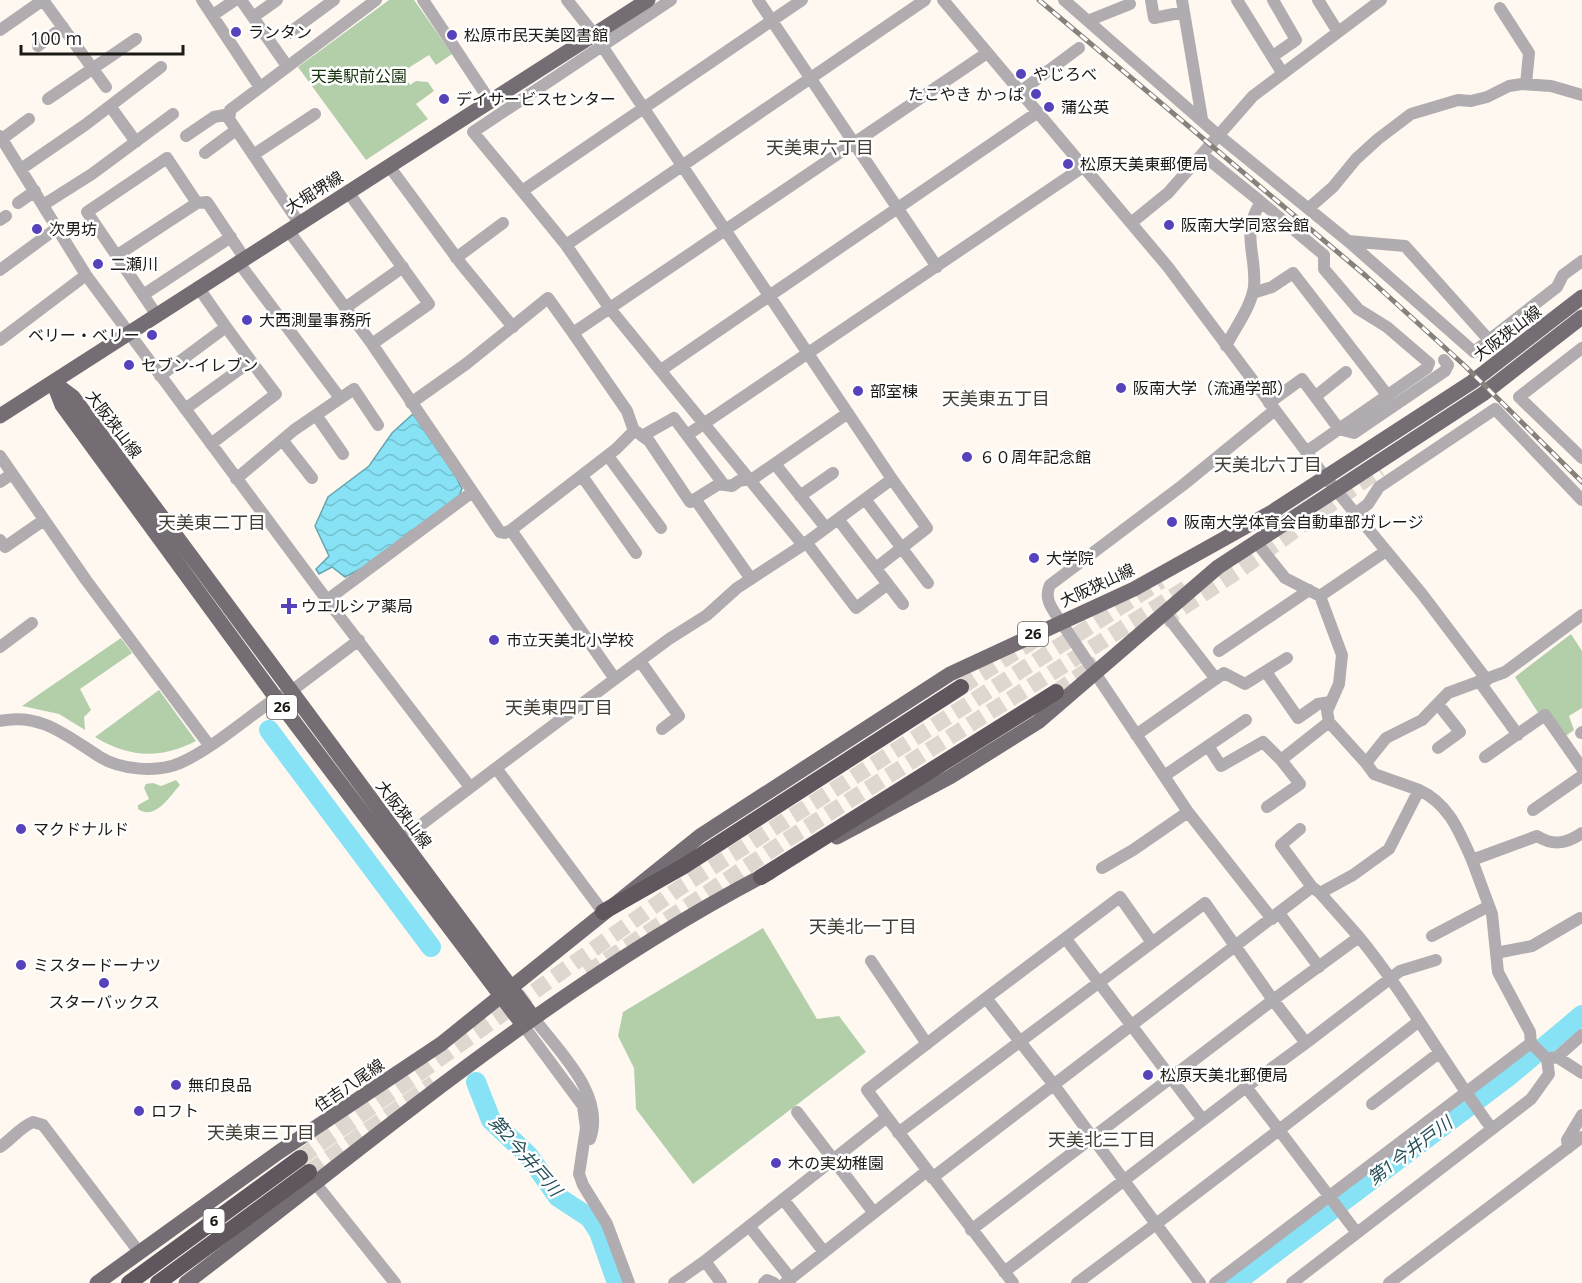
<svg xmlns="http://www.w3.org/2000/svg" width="1582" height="1283" font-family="'Open Sans','Noto Sans JP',sans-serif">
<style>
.park{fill:#b3cfaa}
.water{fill:url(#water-waves);stroke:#66a6b1;stroke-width:1.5}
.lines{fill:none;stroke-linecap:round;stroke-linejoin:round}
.river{stroke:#86e2f4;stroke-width:20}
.highway-tunnel{stroke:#ddd7cf;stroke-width:16;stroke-dasharray:16 8;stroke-linecap:butt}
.minor{stroke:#b0acb0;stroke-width:12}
.major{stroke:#746d74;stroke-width:15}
.highway{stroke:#5f565e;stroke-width:16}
.rail-casing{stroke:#86817b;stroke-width:5}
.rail{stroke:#fff;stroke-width:3;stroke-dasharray:9;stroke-linecap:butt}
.poi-dot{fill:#5643bb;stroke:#fff;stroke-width:2}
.labels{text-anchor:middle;stroke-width:5;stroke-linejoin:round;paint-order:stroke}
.shield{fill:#fff;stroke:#615f5c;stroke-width:1.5}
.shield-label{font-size:15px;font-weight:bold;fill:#1d1a16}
.poi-label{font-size:16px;fill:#1d1a16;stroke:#fff;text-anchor:start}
.park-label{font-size:16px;fill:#15320a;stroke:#fff}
.street-label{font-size:16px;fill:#1d1a16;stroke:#fff}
.neighbourhood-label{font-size:18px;fill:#433d34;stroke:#fff}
.water-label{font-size:18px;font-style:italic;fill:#275159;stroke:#fff}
</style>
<defs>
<pattern id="water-waves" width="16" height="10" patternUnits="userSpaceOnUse" patternTransform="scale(1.5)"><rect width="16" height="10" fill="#86e2f4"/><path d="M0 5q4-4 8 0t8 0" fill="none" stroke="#73c1d0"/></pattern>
</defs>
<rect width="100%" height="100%" fill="#fff8f0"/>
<path class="park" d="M 389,0 L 414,0 L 452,54 L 436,65 L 429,55 L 402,72 L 410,85 L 416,81 L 428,82 L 434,91 L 416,104 L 428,119 L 366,160 L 298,67 Z
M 1571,634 L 1582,651 L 1582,708 L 1569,716 L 1574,730 L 1563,738 L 1539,714 L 1515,677 Z
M 121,638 L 132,653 L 80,689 L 91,710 L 84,717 L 85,730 L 59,714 L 22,706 Z
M 159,690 L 196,741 C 161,759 129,758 95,737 Z
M 176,780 L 180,785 C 170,796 155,821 138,809 L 138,805 L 149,799 L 144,788 L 146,784 L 153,783 L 161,786 Z
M 763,928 L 817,1019 L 839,1016 L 866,1052 L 693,1184 L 636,1109 L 634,1068 L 618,1036 L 623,1012 Z"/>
<path class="water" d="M 413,414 L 455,475 L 462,489 L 458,498 L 366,566 L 345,577 L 332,567 L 319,574 L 316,569 L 329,556 L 315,526 L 328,497 L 369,466 L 392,433 Z"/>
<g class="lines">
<path class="river" d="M 269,730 L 431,947
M 476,1082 L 491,1120 L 528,1155 L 558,1197 L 590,1218 L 599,1232 L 617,1283
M 1235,1283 L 1509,1076 L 1582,1015"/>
<path class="highway-tunnel" d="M 1162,621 L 1241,569 L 1380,469
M 961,687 L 1036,639
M 1056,692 L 1098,663
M 587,973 L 785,841 L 1188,587
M 300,1158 L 678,889 L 1161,581
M 309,1172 L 434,1083"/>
<path class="minor" d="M 43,0 L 106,87
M 202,0 L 259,86
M 241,0 L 287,66
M 423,0 L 490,101
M 567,0 L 594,34 L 892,479 L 803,545 L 737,588 L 707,615 L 669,639 L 615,679
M 758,0 L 937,267
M 802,0 L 522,191 L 566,245 L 611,310 L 803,545
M 943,0 L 1168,267 L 1326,478 L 1422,594 L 1487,680
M 1064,0 L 1218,135 L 1348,241 L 1405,246 L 1489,340 L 1557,287 L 1563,275 L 1582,261
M 1151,0 L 1154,18 L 1184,12
M 1182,0 L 1202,119
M 1237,0 L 1283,74
M 1318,0 L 1338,32
M 1500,8 L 1529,53 L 1526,84
M 213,15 L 235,0
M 253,17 L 277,0
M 1090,20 L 1130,4
M 0,30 L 43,0
M 289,33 L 334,0
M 38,46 L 63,27
M 1273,56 L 1296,40 L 1273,0
M 1021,91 L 1079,48
M 48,99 L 136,39
M 110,106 L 136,142
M 0,136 L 86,275 L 327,600 L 470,787
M 186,136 L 214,117 L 230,114
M 2,139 L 29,119
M 205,153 L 236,130
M 253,155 L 315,114
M 1203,155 L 1261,202 C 1240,234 1257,254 1254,287 C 1251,307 1235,328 1226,346
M 389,166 L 462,265 L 513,327
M 21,169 L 85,125 L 161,67
M 522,191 L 473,132 L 671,0
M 348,192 L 429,304 L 372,344
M 1261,202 L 1324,255 L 1324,269 L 1358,309 L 1387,327 L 1429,363 L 1427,368 L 1339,429 L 1302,379 L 1269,403
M 18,203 L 35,191
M 43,205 L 92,174 L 173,114
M 1309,208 L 1333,187 L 1356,159 L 1378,139 L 1411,114 L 1458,100 L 1471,101 L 1487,97 L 1509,86 L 1522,84 L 1551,86 L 1582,95
M 0,220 L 6,216
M 299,223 L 229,119 L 230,110 L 376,0
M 1131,223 L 1168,193 L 1253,96 L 1381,0
M 288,230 L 372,344 L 500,532 L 505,533 L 511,530 L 615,679 L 496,768 L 603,912
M 1348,241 L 1474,352 L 1489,340
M 566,245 L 925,0
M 116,256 L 197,203 L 207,202 L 245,259
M 456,258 L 503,223
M 239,263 L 340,398
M 0,270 L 57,228
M 1253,293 L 1272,287 L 1293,273 L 1388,396
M 143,295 L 231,237
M 345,308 L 403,267
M 156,314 L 87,212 L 167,158 L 197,203
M 0,340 L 86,275
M 1582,348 L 1519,397 L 1582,458
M 661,370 L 1038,112
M 160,376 L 226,327 L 198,287
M 1316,396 L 1346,372
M 411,403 L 466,364 L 548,298 L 573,333 L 987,53
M 185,409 L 251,361 L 226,327
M 316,415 L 343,454
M 637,432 L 649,441 L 690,502 L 695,499
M 687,435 L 1083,167
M 642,436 L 674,418 L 724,485
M 283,441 L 312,478
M 211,444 L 276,394 L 251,361
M 1306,452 L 1339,429 L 1354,433 L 1445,371 L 1448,365 L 1444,360
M 0,456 L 86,580 L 209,745
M 608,456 L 661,528
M 775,464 L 826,528
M 582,476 L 636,553
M 236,479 L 294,430 L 354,389 L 378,425
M 0,482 L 12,474
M 800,496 L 833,473
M 865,499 L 928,583
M 1355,514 L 1368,504 L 1379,487 L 1495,409 L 1582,500
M 838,519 L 903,604
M 511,530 L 616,449 L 634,431 L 627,411 L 573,333
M 0,540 L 5,547 L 44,520
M 806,542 L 856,608 L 888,584
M 1256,542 L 1285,578 L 1320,596 L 1342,655 L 1339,684 L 1327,711 L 1329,722 L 1366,763
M 876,568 L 927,528 L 892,479
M 751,579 L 695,499 L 719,484 L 732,486 L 739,481 L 754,478 L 848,413
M 1320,596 L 1386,551
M 327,600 L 471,493
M 1164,612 L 1216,679
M 0,647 L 32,623
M 1219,651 L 1309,590
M 640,661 L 679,716 L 662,729
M 1266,672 L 1298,718 L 1318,704 L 1330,702
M 1479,681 L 1518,735
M 1438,704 L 1460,732 L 1438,748
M 0,721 C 41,712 68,737 100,757 C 121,770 158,773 180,763 C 212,749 247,718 276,698 L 290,692 L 359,640
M 1581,733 L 1582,732
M 1136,735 L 1224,673 L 1245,684 L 1287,658
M 1208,746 L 1221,766 L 1263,742 L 1281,760 L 1329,722
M 1485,757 L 1545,715 L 1582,768
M 1164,776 L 1246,720
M 1419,790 L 1374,774 L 1366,763 L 1386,738 L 1422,720 L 1448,693 L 1505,672 L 1582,615
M 1267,807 L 1300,784 L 1281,760
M 1533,810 L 1582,776
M 1300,829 L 1281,845 L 1312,887
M 401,840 L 496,768
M 1472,860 L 1492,914 L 1498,972 L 1530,1032 L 1531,1043
M 1102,868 L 1133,850 L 1188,812
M 1279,913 L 1319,967
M 1272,919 L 1188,812 L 1061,622 C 1053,610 1043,599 1050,585 L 1183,485 L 1275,410
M 1432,936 L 1489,906
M 1359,937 C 1408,997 1445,1066 1492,1129
M 1066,939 L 1203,1120
M 1496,953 L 1532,946 L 1580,918
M 871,961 L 927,1044
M 986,998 L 1120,897 L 1151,941
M 533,1017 C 558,1051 606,1094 590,1139
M 523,1025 L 583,1106 L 586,1128 L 579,1174 L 583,1185 L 607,1224 L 629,1283
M 1306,1043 L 1400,971 L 1436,960
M 1557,1057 L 1582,1073
M 1372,1104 L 1439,1053
M 797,1112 L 874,1213
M 887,1117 L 867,1090 L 986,998 L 1054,1085 L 1156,1224 L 1077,1283
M 898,1133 L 1205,903 L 1273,1000 L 971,1230
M 0,1147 C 12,1139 19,1128 33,1122 L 43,1125 L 139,1252
M 1568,1148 L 1567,1140 L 1582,1115
M 932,1178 L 1312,887 L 1320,893
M 316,1184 L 395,1283
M 783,1199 L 824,1252
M 749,1226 L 791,1279
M 1357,1233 L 1279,1130 L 1418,1022
M 1004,1272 L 1246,1087
M 674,1283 L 705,1261
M 721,1283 L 705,1261 L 887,1117 L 1013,1283
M 764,1283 L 767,1280 L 774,1283
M 785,1283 L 927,1171
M 1200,1283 L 1156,1224 L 1279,1130 L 1246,1087 L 1306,1043 L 1273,1000 L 1359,937 L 1320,893 L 1353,875 L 1389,849 L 1419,790 C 1449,804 1459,831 1472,860 L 1537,836 C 1553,846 1566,844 1582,833
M 1215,1283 L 1531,1043 L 1547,1059 L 1557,1057 L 1582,1035
M 1292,1283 L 1531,1099 L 1549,1074 L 1547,1059
M 1389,1283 L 1582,1137"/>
<path class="major" d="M 53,382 L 62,405 L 276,698 L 523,1025
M 53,382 L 73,397 L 533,1017
M 0,416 L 648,0
M 837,837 L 950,777 L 1038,722 L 1218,567 L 1483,394 L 1582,317
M 97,1283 L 279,1152 L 441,1044 L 700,836 L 950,674 L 1134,589 L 1272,512 L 1472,382 L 1582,297
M 186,1283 C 375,1139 558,982 770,872"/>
<path class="highway" d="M 761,877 L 1056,692
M 603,912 L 684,866 L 961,687
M 129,1283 L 300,1158
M 158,1283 L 309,1172"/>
<g class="rail-casing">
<path id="rail" d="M 1039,0 L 1366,276 L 1465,366 L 1582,482"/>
</g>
<use href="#rail" class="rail"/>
</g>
<g class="poi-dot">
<circle cx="236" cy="32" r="6"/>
<circle cx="452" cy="35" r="6"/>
<circle cx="1021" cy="74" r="6"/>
<circle cx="1036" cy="94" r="6"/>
<circle cx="444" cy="99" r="6"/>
<circle cx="1049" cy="107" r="6"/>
<circle cx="1068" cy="164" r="6"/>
<circle cx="1169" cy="225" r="6"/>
<circle cx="37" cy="229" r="6"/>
<circle cx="98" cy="264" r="6"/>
<circle cx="247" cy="320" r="6"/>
<circle cx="152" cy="335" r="6"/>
<circle cx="129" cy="365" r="6"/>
<circle cx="1121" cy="388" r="6"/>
<circle cx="858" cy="391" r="6"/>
<circle cx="967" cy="457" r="6"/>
<circle cx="1172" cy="522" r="6"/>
<circle cx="1034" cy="558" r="6"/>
<path d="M286 597h6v6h6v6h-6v6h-6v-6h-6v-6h6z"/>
<circle cx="494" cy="640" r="6"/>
<circle cx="21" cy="829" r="6"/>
<circle cx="21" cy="965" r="6"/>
<circle cx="104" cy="983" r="6"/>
<circle cx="1148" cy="1075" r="6"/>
<circle cx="176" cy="1085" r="6"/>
<circle cx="139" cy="1111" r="6"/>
<circle cx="776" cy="1163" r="6"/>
</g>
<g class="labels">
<g class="shield">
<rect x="1018" y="622" width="30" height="24" rx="4.5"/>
<rect x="267" y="695" width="30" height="24" rx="4.5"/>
<rect x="203.5" y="1209" width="21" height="24" rx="4.5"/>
</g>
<g class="shield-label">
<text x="1033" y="639">26</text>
<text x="282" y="712">26</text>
<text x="214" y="1226">6</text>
</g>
<g class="poi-label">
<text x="248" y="38">ランタン</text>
<text x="464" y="41">松原市民天美図書館</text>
<text x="1033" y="80">やじろべ</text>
<text x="1024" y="100" text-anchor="end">たこやき かっぱ</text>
<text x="456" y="105">デイサービスセンター</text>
<text x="1061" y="113">蒲公英</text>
<text x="1080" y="170">松原天美東郵便局</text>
<text x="1181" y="231">阪南大学同窓会館</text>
<text x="49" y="235">次男坊</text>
<text x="110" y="270">二瀬川</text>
<text x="259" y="326">大西測量事務所</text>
<text x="140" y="341" text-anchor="end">ベリー・ベリー</text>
<text x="141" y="371">セブン-イレブン</text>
<text x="1133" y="394">阪南大学（流通学部）</text>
<text x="870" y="397">部室棟</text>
<text x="979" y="463">６０周年記念館</text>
<text x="1184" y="528">阪南大学体育会自動車部ガレージ</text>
<text x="1046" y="564">大学院</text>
<text x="301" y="612">ウエルシア薬局</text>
<text x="506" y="646">市立天美北小学校</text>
<text x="33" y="835">マクドナルド</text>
<text x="33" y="971">ミスタードーナツ</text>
<text x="104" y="1008" text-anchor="middle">スターバックス</text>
<text x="1160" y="1081">松原天美北郵便局</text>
<text x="188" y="1091">無印良品</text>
<text x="151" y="1117">ロフト</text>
<text x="788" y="1169">木の実幼稚園</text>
</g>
<g class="park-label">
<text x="359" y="82">天美駅前公園</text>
</g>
<g class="street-label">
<text transform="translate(314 192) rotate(-32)" y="6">大堀堺線</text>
<text transform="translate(1507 333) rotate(-37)" y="6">大阪狭山線</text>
<text transform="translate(114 424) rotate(53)" y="6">大阪狭山線</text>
<text transform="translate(1097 585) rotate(-25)" y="6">大阪狭山線</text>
<text transform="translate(404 814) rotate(53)" y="6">大阪狭山線</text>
<text transform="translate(349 1085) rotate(-34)" y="6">住吉八尾線</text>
</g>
<g class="neighbourhood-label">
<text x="820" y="154">天美東六丁目</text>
<text x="996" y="405">天美東五丁目</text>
<text x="1268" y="471">天美北六丁目</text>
<text x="212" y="529">天美東二丁目</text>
<text x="559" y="714">天美東四丁目</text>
<text x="863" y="933">天美北一丁目</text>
<text x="261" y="1139">天美東三丁目</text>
<text x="1102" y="1146">天美北三丁目</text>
</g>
<g class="water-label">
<text transform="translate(1410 1151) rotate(-37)" y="6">第1今井戸川</text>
<text transform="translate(525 1156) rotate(49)" y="6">第2今井戸川</text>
</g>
</g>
<path d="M21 45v9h162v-9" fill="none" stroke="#1d1a16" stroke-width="3"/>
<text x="30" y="45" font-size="18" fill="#1d1a16" stroke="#ffffff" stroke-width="4.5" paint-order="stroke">100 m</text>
</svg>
